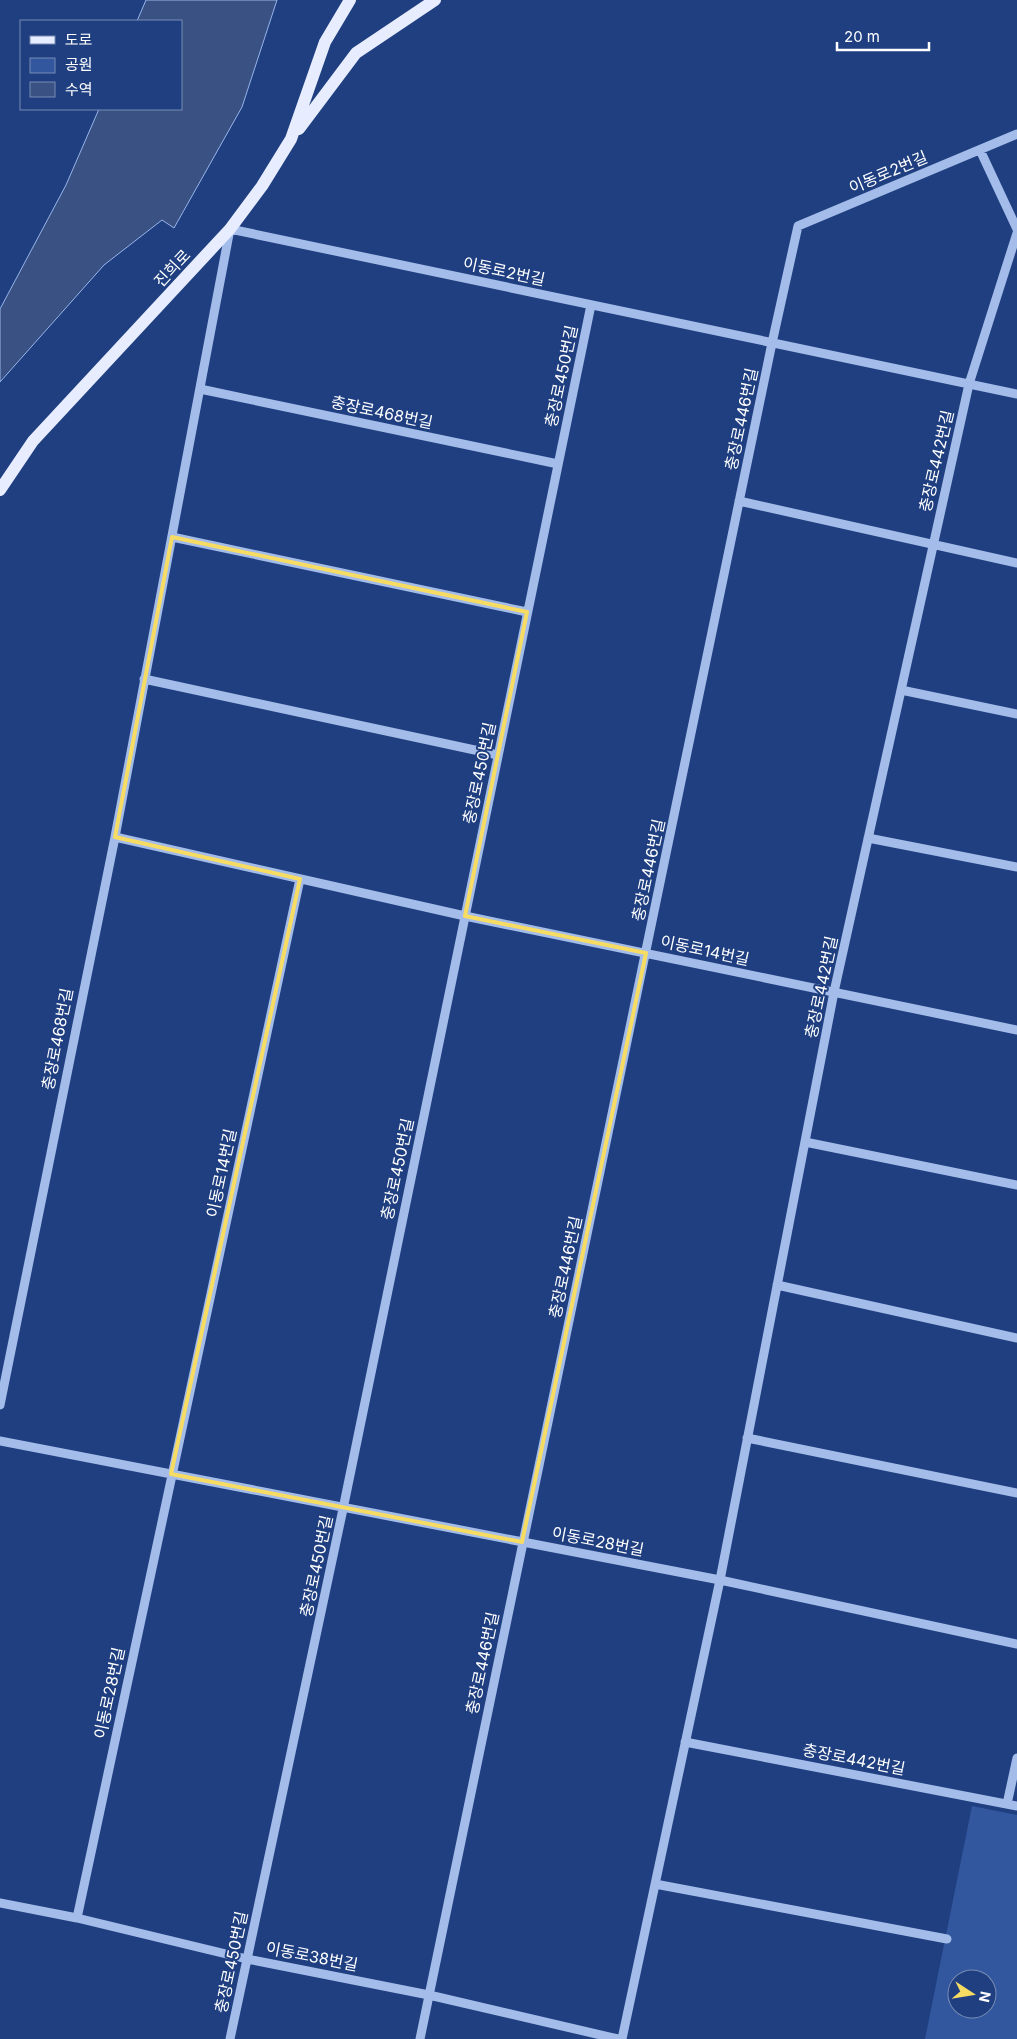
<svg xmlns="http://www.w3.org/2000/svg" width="1017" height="2039" font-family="Inter,'Noto Sans KR',sans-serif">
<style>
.green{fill:#32579f;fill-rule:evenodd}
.water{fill:#3a5283;stroke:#97b5ea}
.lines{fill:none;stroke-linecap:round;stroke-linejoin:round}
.minor{stroke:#a4bce9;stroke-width:9}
.major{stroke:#e7edfe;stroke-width:12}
.marked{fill:none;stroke:#f7dc63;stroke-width:4;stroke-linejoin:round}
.labels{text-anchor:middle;stroke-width:4;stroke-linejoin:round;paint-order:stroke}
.street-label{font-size:16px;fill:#fff;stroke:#1f3f81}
</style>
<rect width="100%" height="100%" fill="#1f3f81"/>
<path class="green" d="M 972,1806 L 1017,1815 L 1017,2039 L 925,2039 ZM 957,1979 L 987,1979 L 987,2009 L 957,2009 Z"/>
<path class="water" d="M 146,0 L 277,0 L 242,107 L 174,228 L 162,220 L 104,265 L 0,382 L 0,309 L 66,185 L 99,109 L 181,109 L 181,21 L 137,21 Z"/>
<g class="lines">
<path class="minor" d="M 980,150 L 1017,229
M 200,389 L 558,464
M 739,501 L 1017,563
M 172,537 L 527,612
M 144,679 L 498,755
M 901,690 L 1017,714
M 115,837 L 465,916 L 1017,1030
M 868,838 L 1017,867
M 805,1142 L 1017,1185
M 777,1285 L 1017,1338
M 0,1405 L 115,837 L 230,229 L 1017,394
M 747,1438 L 1017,1493
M 0,1441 L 720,1580 L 1017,1644
M 685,1742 L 1017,1806
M 1007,1804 L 1017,1758
M 655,1884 L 947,1939
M 0,1903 L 77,1918 L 247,1959 L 429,1995 L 618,2039
M 77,1918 L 300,879
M 230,2039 L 343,1509 L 591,305
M 420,2039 L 772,343 L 798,226 L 1017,134
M 622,2039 L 720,1580 L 834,992 L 969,384 L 1017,233"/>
<path class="major" d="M 299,129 L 356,53 L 435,0
M 0,490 L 33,441 L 230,229 L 262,186 L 291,139 L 325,42 L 350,0"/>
</g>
<path class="marked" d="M 172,537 L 527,612 L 465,916 L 646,953 L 522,1542 L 171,1474 L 300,879 L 115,837 Z"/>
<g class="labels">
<g class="street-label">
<text transform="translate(888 172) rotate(-23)" y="6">이동로2번길</text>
<text transform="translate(172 268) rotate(-47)" y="6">진희로</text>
<text transform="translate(504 271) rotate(12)" y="6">이동로2번길</text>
<text transform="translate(561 376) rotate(-78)" y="6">충장로450번길</text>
<text transform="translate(382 412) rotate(12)" y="6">충장로468번길</text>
<text transform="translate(741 419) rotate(-78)" y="6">충장로446번길</text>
<text transform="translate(936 461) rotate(-77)" y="6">충장로442번길</text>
<text transform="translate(479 773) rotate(-78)" y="6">충장로450번길</text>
<text transform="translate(648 870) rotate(-78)" y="6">충장로446번길</text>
<text transform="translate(705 950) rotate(12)" y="6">이동로14번길</text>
<text transform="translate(821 987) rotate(-78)" y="6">충장로442번길</text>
<text transform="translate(57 1039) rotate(-79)" y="6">충장로468번길</text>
<text transform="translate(397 1169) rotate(-78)" y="6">충장로450번길</text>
<text transform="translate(221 1173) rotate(-78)" y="6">이동로14번길</text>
<text transform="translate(565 1267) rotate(-78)" y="6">충장로446번길</text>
<text transform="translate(598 1541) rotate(11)" y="6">이동로28번길</text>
<text transform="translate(316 1566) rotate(-78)" y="6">충장로450번길</text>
<text transform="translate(482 1663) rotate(-78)" y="6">충장로446번길</text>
<text transform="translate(109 1693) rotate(-78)" y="6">이동로28번길</text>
<text transform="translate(854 1759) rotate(11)" y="6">충장로442번길</text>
<text transform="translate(312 1956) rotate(11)" y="6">이동로38번길</text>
<text transform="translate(231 1962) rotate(-78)" y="6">충장로450번길</text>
</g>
</g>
<rect x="20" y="20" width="162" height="90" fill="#1f3f81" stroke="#798cb3"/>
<rect x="30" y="36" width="25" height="8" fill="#e7edfe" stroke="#798cb3"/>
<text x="65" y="45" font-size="15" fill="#ffffff">도로</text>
<rect x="30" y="58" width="25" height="15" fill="#32579f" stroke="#798cb3"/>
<text x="65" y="70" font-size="15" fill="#ffffff">공원</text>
<rect x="30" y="82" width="25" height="15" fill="#3a5283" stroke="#798cb3"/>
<text x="65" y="95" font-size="15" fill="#ffffff">수역</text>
<g transform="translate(972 1994) rotate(102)"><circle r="24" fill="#1f3f81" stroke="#798cb3"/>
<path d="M0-4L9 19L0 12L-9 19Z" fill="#f7dc63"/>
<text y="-8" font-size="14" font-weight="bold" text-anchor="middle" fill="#ffffff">N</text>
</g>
<path d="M837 42v8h92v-8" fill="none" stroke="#ffffff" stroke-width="2.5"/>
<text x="844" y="42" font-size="15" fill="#ffffff" stroke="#1f3f81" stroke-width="4" paint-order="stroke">20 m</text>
</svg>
